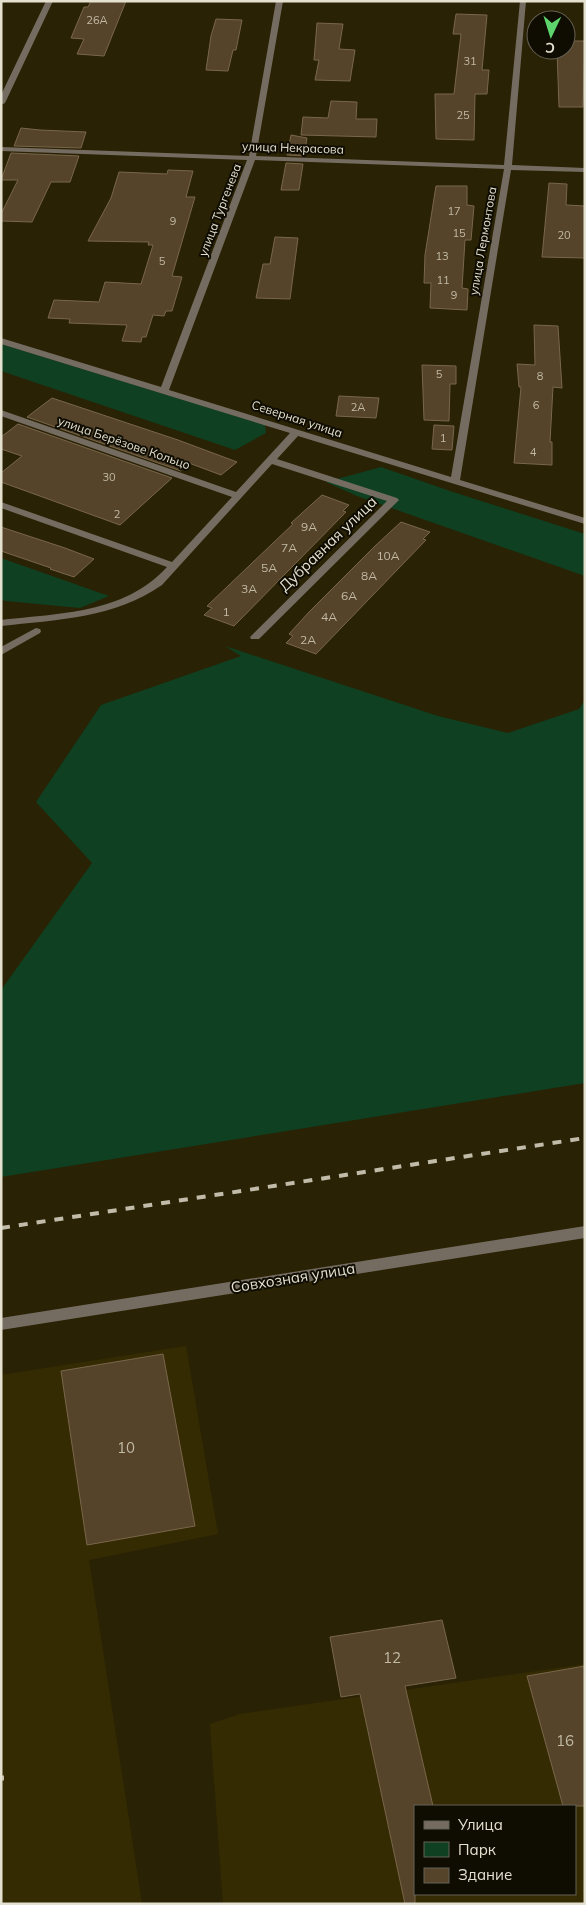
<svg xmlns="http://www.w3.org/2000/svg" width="586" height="1905" font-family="Mulish,sans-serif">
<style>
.built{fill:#352b03;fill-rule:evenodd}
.green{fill:#0e4021}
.building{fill:#56442a;stroke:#79664b}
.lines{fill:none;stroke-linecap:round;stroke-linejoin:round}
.minor{fill:#756c61;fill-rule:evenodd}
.rail-far1{stroke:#c1bca9;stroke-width:4;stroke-dasharray:9 9;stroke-linecap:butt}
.rail{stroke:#c1bca9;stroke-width:5;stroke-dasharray:11 11;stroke-linecap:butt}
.labels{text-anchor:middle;stroke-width:4;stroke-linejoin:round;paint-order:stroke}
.far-number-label{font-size:11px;fill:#c1baa6}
.far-street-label{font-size:12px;fill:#e5e1d0;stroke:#0f0c02}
.number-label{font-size:12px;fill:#c1baa6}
.street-label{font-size:15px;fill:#e5e1d0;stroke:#0f0c02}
.near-number-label{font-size:15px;fill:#c1baa6}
</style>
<rect width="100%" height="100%" fill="#2a2204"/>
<path class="built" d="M 186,1346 L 218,1534 L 89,1560 L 142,1904 L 1,1904 L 1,1375 Z
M 585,1664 L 585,1904 L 223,1904 L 210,1724 L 240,1714 ZM 415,1806 L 575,1806 L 575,1894 L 415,1894 Z"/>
<path class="green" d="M 1,344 L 265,425 L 266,433 L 235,450 L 1,371 Z
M 381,467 L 450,491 L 585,534 L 585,576 L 357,496 L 326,482 Z
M 1,558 L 109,596 L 80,608 L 6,601 L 1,600 Z
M 225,646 L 438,716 L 508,733 L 579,709 L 585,700 L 585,1083 L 1,1177 L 1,990 L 92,863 L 36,802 L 101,705 L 241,656 Z"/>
<path class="building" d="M 91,1 L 126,1 L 104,56 L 77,54 L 84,39 L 71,38 L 84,7 L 88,7 Z
M 456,14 L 487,15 L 482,70 L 489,70 L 487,94 L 475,94 L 474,140 L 436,139 L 435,94 L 454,94 L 461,34 L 453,34 Z
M 216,19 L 242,20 L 236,50 L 233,50 L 228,71 L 206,70 L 211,36 Z
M 317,23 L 343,24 L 339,49 L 355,50 L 350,81 L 315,80 L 319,60 L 314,60 Z
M 566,41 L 585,41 L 583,107 L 559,107 L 557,50 L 566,50 Z
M 331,101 L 357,102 L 356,119 L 377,119 L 376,137 L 301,135 L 303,117 L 328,118 Z
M 21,128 L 40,130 L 86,132 L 81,148 L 14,146 Z
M 291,135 L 307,138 L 304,156 L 287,155 Z
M 11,153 L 79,156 L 70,182 L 51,182 L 32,222 L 1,221 L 1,214 L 18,180 L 1,180 Z
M 286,163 L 303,164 L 299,190 L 281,190 Z
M 168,170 L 193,171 L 186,197 L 195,197 L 172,276 L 182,277 L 172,311 L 166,311 L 164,316 L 153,315 L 146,337 L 142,337 L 141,342 L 122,341 L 127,325 L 69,323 L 70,319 L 48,318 L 54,300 L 99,302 L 105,282 L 141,284 L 153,245 L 148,245 L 149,242 L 88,241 L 111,198 L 119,172 L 167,174 Z
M 549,183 L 567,184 L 566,205 L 585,206 L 585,258 L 542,257 Z
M 436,186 L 467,186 L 467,205 L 474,206 L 471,240 L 465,240 L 462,288 L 468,289 L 467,310 L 430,308 L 431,283 L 424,283 L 425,255 Z
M 275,237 L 298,238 L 290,299 L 256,298 L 263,264 L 270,264 Z
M 534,325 L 558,326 L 562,388 L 553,387 L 550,442 L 552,442 L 552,465 L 514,463 L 521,387 L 519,387 L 517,364 L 535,365 Z
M 422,365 L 456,366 L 456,384 L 450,384 L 449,421 L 424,420 Z
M 339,396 L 379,398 L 376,418 L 336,416 Z
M 52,398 L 178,440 L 237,462 L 221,475 L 189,463 L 181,471 L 27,417 Z
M 18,424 L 172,478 L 120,525 L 1,482 L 1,473 L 22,456 L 1,449 L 1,437 Z
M 434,425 L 454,426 L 452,450 L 432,449 Z
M 322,495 L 349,505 L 343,511 L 346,512 L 234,626 L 204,615 L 212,608 L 207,606 L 293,524 L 291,523 Z
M 401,522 L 430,532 L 423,539 L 426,540 L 316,654 L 286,643 L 293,636 L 289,634 L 309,612 L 375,546 Z
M 1,527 L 65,548 L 94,559 L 74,577 L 50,569 L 51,568 L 1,551 Z
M 163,1354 L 195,1526 L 87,1545 L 61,1371 Z
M 442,1620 L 456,1678 L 405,1686 L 433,1806 L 415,1806 L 415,1904 L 405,1904 L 360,1694 L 341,1697 L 330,1637 Z
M 585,1666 L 585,1806 L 563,1806 L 527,1676 Z"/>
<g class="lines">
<path class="minor" d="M 46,1 L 53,1 L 5,103 L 1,105 L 1,95 Z
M 276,1 L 283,1 L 256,156 L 504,165 L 520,1 L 526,1 L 512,165 L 585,168 L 585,172 L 511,170 L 460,480 L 585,518 L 585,524 L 298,436 L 277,459 L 397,498 L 399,500 L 259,639 L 251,639 L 250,637 L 387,501 L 272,464 L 162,585 C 115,618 56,620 1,626 L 1,620 C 60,613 124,614 167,567 L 1,508 L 1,502 L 172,562 L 232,497 L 1,416 L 1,410 L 236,492 L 290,433 L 1,344 L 1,338 L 161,387 L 247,160 L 1,151 L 1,147 L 249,156 ZM 255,160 L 504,169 L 451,477 L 169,390 Z
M 36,628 L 40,629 L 41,631 L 40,633 L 1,655 L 1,647 Z
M 585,1226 L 585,1238 L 1,1330 L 1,1318 Z"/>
<path class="rail-far1" d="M 1,1228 L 585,1138"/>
<path class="rail" d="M 1,1778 L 4,1778"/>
</g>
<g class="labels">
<g class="far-number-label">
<text x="97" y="24">26А</text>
<text x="470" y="65">31</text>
<text x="463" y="119">25</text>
<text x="454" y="215">17</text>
<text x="173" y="225">9</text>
<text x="459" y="237">15</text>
<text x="564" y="239">20</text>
<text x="442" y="260">13</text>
<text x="162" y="265">5</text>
<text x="443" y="284">11</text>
<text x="454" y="299">9</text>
<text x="439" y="378">5</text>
<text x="540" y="380">8</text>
<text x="536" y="409">6</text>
<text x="358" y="411">2А</text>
<text x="443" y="442">1</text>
<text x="533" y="456">4</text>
<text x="109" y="481">30</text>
<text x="117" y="518">2</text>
</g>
<g class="far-street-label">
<text transform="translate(293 148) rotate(2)" y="4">улица Некрасова</text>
<text transform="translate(220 210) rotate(-69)" y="4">улица Тургенева</text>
<text transform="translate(483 241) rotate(-80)" y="4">улица Лермонтова</text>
<text transform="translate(297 419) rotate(18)" y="4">Северная улица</text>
<text transform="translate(124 443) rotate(19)" y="4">улица Берёзове Кольцо</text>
</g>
<g class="number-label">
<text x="309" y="531">9А</text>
<text x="289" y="552">7А</text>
<text x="388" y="560">10А</text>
<text x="269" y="572">5А</text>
<text x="369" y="580">8А</text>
<text x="249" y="593">3А</text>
<text x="349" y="600">6А</text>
<text x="226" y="616">1</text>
<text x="329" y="621">4А</text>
<text x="308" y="644">2А</text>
</g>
<g class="street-label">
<text transform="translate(328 544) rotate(-44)" y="5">Дубравная улица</text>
<text transform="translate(293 1278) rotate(-9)" y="5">Совхозная улица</text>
</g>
<g class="near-number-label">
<text x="126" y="1453">10</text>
<text x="392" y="1663">12</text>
<text x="565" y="1746">16</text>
</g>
</g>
<rect width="586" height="1905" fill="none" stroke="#e5e1d0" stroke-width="5"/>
<rect x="414" y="1805" width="162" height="90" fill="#0f0c02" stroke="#656154"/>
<rect x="424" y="1821" width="25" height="8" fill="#756c61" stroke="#656154"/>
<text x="458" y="1830" font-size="15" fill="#e5e1d0">Улица</text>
<rect x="424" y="1842" width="25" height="15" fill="#0e4021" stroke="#656154"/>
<text x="458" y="1855" font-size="15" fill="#e5e1d0">Парк</text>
<rect x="424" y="1868" width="25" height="15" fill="#56442a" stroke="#656154"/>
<text x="458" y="1880" font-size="15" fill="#e5e1d0">Здание</text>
<g transform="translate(551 35) rotate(184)"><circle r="24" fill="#0f0c02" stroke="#656154"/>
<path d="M0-4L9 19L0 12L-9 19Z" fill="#5dd56c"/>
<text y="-8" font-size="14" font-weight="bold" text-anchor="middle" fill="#e5e1d0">С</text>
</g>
</svg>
